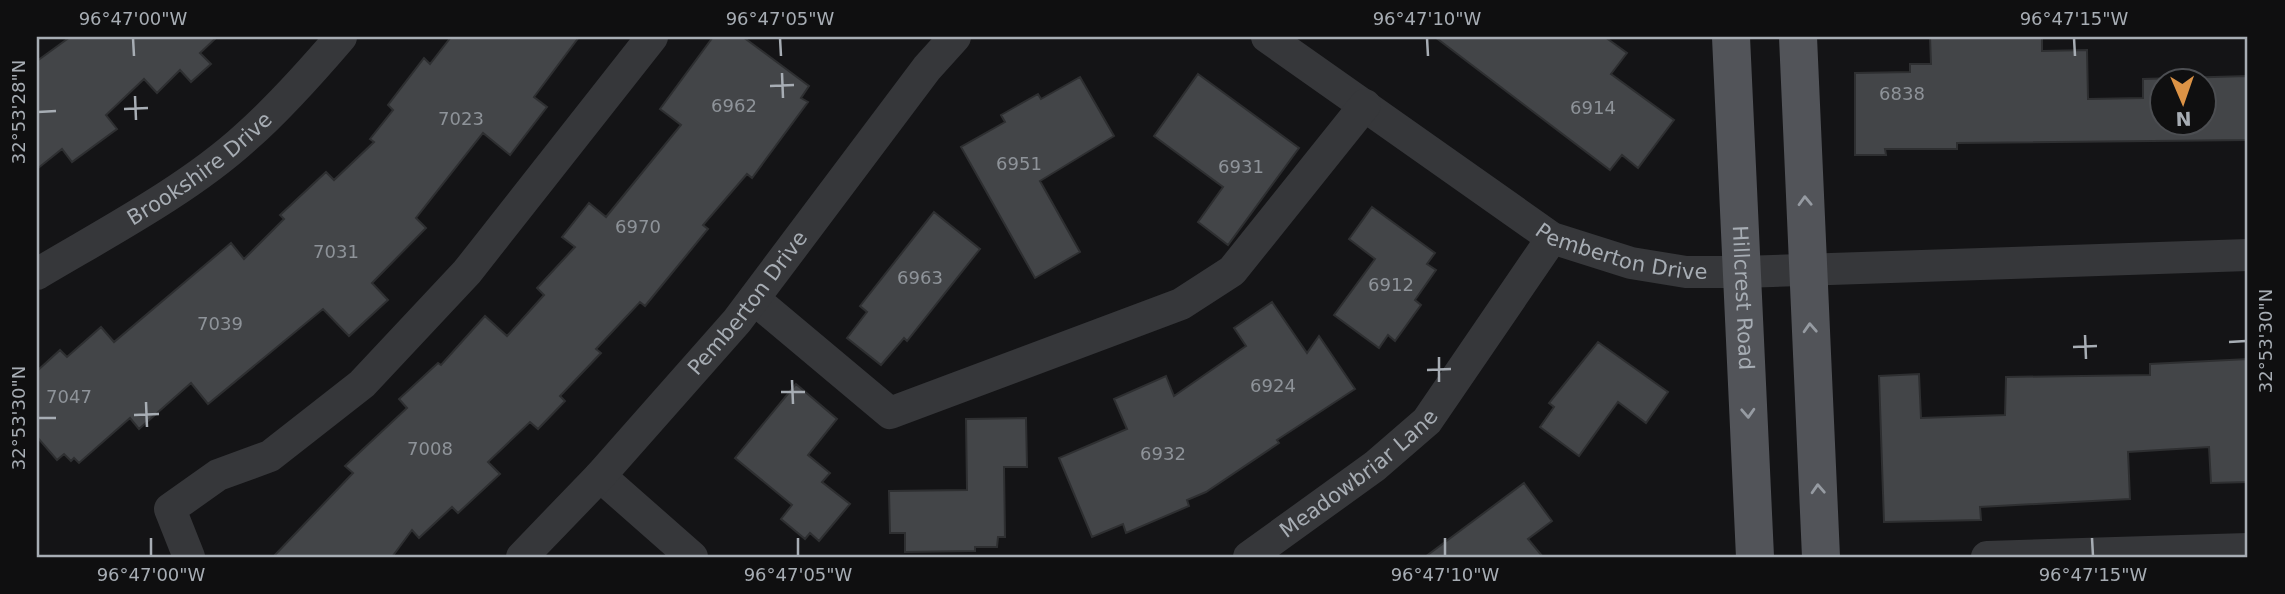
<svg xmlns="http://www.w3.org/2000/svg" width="2285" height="594" font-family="'DejaVu Sans',sans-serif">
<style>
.building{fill:#434548;stroke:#2e2f31;stroke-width:2;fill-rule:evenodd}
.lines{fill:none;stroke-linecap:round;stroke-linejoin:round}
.minor{stroke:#36373a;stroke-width:32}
.major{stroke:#525459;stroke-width:38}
.oneway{stroke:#969ba2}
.ticks{fill:none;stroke:#a7adb4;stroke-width:2.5}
.labels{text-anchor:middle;stroke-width:5;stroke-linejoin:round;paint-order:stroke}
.number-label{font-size:18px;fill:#8e9399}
.street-label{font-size:21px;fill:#a7adb4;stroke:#0f0f10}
.neatline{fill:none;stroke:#a7adb4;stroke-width:2.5}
.ticks-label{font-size:18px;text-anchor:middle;fill:#a7adb4}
</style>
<rect width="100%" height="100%" fill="#141416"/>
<path class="building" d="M 70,37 L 217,37 L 200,53 L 211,64 L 191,82 L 180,70 L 157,93 L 144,79 L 106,115 L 117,129 L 72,162 L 62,149 L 37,169 L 37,61 Z
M 451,37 L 579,37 L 534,97 L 547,107 L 510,155 L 483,133 L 416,218 L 426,228 L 372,283 L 388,300 L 349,336 L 323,309 L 208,404 L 191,383 L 139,429 L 130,418 L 79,463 L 74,458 L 71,461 L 64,454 L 57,460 L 37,437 L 37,371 L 60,350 L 67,357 L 101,327 L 114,342 L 231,243 L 244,259 L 284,219 L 280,215 L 326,172 L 334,180 L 374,142 L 370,139 L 393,110 L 388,105 L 424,58 L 430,64 Z
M 713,37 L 743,37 L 809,86 L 801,98 L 808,102 L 752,178 L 747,174 L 703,225 L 708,229 L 645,306 L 640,302 L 596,349 L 601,353 L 560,396 L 565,401 L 538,429 L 530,422 L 488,462 L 500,474 L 458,513 L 452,507 L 419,538 L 412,530 L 392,557 L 273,557 L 353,473 L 345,466 L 407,408 L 399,399 L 438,363 L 441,365 L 485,316 L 507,336 L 544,295 L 537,288 L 575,247 L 562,237 L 589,203 L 606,217 L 681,125 L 660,109 Z
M 1435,37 L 1605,37 L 1627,53 L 1611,74 L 1674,120 L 1638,168 L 1622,155 L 1610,170 Z
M 1930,37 L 2042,37 L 2042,51 L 2087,50 L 2088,99 L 2143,98 L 2143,79 L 2248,76 L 2248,140 L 1957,143 L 1957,149 L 1885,149 L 1886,155 L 1855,155 L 1855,73 L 1910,72 L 1910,64 L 1931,64 ZM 2162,80 L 2204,80 L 2204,122 L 2162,122 Z
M 1198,74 L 1299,148 L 1228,245 L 1198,222 L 1223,187 L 1154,136 Z
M 1080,77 L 1114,136 L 1040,181 L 1080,252 L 1035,278 L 961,147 L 1005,122 L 1001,115 L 1015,107 L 1038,94 L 1041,99 Z
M 1372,207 L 1435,253 L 1427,264 L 1436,270 L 1415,300 L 1421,305 L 1395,341 L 1388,335 L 1379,348 L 1334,315 L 1375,259 L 1349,239 Z
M 934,212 L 980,249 L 907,341 L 904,338 L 881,365 L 847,338 L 867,312 L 860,306 Z
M 1272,302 L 1307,353 L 1319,336 L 1355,389 L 1277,440 L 1279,443 L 1206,492 L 1187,500 L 1189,506 L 1126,533 L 1123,524 L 1092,537 L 1059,458 L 1127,429 L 1114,399 L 1166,376 L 1174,396 L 1246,346 L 1234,328 Z
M 1598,342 L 1668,392 L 1646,423 L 1618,402 L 1579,456 L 1540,427 L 1554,407 L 1549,403 Z
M 2248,359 L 2248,482 L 2211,483 L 2209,447 L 2128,452 L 2130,499 L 1980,507 L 1981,520 L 1884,522 L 1879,376 L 1919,374 L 1921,418 L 2005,415 L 2006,377 L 2150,375 L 2150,364 Z
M 796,384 L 837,419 L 808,455 L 830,473 L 822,482 L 850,504 L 819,541 L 810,533 L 805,539 L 781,519 L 792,505 L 735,458 Z
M 1026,418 L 1027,467 L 1004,467 L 1005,537 L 998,537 L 997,547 L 975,547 L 975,551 L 905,552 L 905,533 L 890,533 L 889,491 L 967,490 L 966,419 Z
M 1524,483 L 1552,521 L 1528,539 L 1543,557 L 1425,557 Z"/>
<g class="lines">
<g class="minor">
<path id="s1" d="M 1267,37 L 1552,238 L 1631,263 L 1686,272 L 1742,272 L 2248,255"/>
<path id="s2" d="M 37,274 C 104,234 188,190 246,137 C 280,107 311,72 341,37"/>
<path d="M 754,299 L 890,413 L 1181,304 L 1232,271 L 1365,105"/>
<path d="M 600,476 L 692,557"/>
<path d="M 189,557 L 170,509 L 218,475 L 270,456 L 362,384 L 467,272 L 652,37"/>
<path id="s3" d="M 522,557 L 600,476 L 737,321 L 927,68 L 955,37"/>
<path id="s4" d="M 1249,557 L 1375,466 L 1427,421 L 1552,238"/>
<path d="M 1987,557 L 2248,549"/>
</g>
<g class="major">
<path id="s5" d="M 1731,37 L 1755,557"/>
<path d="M 1798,37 L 1821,557"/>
</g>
</g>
<defs><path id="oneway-chevron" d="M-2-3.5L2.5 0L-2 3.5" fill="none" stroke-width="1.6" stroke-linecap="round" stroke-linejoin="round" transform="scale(1.75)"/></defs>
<g class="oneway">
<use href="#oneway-chevron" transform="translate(1805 201) rotate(-92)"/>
<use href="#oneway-chevron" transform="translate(1810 328) rotate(-93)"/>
<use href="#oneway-chevron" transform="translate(1748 413) rotate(87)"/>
<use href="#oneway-chevron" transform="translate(1818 489) rotate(-93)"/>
</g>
<path class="ticks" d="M 133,38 L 134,56M 780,38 L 781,56M 1427,38 L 1428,56M 2074,38 L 2075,56M 782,73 L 783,98M 770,86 L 794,85M 135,96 L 136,120M 124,109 L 148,108M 38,112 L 56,111M 2085,335 L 2086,359M 2229,342 L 2246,341M 2073,347 L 2097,346M 1439,357 L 1439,382M 1427,370 L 1451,369M 792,380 L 793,404M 781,392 L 805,392M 146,402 L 147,427M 134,415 L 159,414M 38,418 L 56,418M 151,538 L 151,556M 798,538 L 798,556M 1445,538 L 1445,556M 2092,538 L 2093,556"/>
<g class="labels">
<g class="number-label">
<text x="1902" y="100">6838</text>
<text x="734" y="112">6962</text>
<text x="1593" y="114">6914</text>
<text x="461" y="125">7023</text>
<text x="1019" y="170">6951</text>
<text x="1241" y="173">6931</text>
<text x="638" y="233">6970</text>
<text x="336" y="258">7031</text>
<text x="920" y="284">6963</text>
<text x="1391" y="291">6912</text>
<text x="220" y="330">7039</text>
<text x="1273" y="392">6924</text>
<text x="69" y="403">7047</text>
<text x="430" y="455">7008</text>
<text x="1163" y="460">6932</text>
</g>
<g class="street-label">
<text dy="7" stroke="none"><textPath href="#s2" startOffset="194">Brookshire Drive</textPath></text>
<text dy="7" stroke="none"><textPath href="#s1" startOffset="420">Pemberton Drive</textPath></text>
<text dy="7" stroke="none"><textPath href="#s5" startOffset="261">Hillcrest Road</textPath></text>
<text dy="7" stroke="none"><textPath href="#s3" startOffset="340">Pemberton Drive</textPath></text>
<text dy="7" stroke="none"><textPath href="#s4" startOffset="138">Meadowbriar Lane</textPath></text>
</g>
</g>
<rect width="2285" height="594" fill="none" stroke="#0f0f10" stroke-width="77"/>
<g transform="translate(2183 102) rotate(178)"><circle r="33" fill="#0f0f10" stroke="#4c4e52" stroke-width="2"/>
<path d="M0-5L12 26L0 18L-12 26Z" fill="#dc9346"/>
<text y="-10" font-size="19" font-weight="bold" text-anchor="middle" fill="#a7adb4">N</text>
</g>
<rect x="38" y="38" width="2208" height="518" class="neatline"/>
<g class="ticks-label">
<text x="133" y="25">96°47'00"W</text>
<text x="780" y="25">96°47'05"W</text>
<text x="1427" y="25">96°47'10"W</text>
<text x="2074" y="25">96°47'15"W</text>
<text transform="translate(19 112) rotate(-90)" y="6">32°53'28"N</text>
<text transform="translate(2266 341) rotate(-90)" y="6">32°53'30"N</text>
<text transform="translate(19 418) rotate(-90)" y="6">32°53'30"N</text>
<text x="151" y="581">96°47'00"W</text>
<text x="798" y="581">96°47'05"W</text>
<text x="1445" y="581">96°47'10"W</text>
<text x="2093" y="581">96°47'15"W</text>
</g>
</svg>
